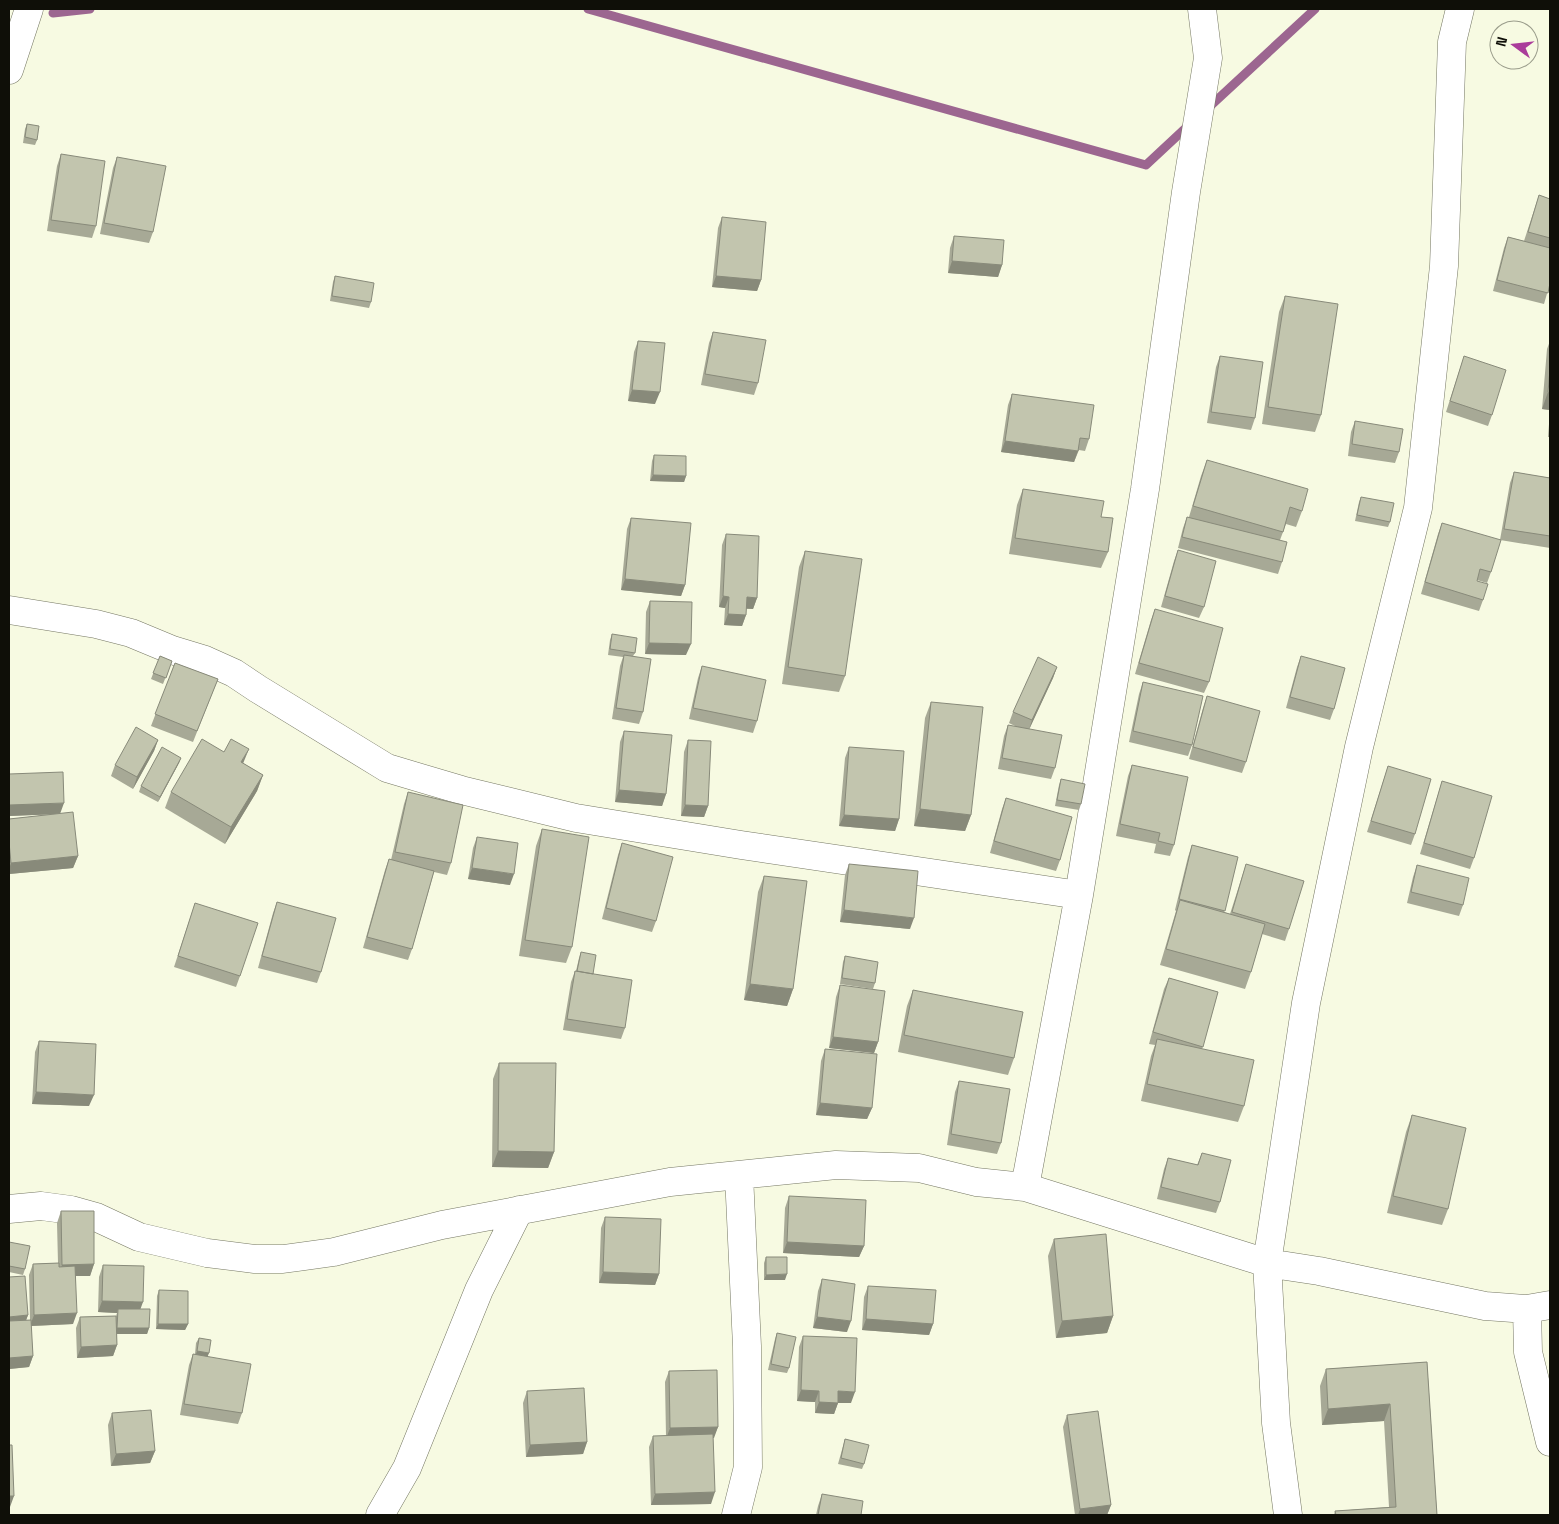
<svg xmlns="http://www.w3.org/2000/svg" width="1559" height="1524" font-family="'Space Grotesk',sans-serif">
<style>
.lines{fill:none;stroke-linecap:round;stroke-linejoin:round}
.stream{stroke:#9c6690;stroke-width:9}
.minor-casing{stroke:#757763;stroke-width:29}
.minor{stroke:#fff;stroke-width:28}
.wall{fill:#a7a996}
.shaded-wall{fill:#888a7a}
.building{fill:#c2c5ae;stroke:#888a7a}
</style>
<rect width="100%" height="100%" fill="#f7fae2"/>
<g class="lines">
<path class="stream" d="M 588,9 L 1146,165 L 1190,124
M 53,13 L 90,9
M 1207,109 L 1315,9"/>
<g class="minor-casing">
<path id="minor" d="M 9,70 L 29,9
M 9,610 L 96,624 L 131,633 L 172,650 L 205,660 L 234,673 L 258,689 L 387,768 L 461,790 L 576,818 L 741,845 L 1079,895
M 1025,1187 L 1079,895 L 1145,489 L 1186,192 L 1208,58 L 1202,9
M 9,1209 L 41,1206 L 71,1210 L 96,1217 L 139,1237 L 207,1253 L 255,1259 L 283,1259 L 334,1252 L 442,1225 L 670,1182 L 836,1165 L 919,1168 L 976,1182 L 1025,1187 L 1267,1263 L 1319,1271 L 1485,1306 L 1527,1309 L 1550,1305
M 1527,1309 L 1528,1352 L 1550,1442
M 380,1515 L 407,1468 L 479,1290 L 519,1210
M 736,1515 L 748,1467 L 747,1346 L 739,1175
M 1288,1515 L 1276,1423 L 1267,1263 L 1306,1003 L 1359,747 L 1418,508 L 1444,266 L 1452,42 L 1460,9"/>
</g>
<use href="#minor" class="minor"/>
</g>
<path class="wall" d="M 27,124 L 37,140 L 35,145 L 23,143 L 25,129 Z
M 61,154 L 96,226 L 92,238 L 47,231 L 57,166 Z
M 117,157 L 153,232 L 149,243 L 100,234 L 113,168 Z
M 1539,195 L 1550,199 L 1550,283 L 1544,304 L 1493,291 L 1504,248 L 1508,237 L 1524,241 Z
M 722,217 L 761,280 L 757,291 L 712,287 L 718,228 Z
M 954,236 L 1002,265 L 998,277 L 948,273 L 950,248 Z
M 335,276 L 371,302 L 369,308 L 330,301 L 333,282 Z
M 1285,296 L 1321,415 L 1315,432 L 1262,424 L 1279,312 Z
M 713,332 L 758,383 L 754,395 L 701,385 L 709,343 Z
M 638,341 L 655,404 L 628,401 L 634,352 Z
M 1550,341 L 1550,410 L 1542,409 L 1547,349 Z
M 1220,356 L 1255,418 L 1251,430 L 1207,423 L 1216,367 Z
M 1464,356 L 1492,415 L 1488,426 L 1446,412 Z
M 1012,394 L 1089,439 L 1085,451 L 1079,450 L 1074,462 L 1001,452 L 1008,405 Z
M 1550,411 L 1550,437 L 1548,437 Z
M 1355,421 L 1399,452 L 1395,463 L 1348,456 L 1351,432 Z
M 654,455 L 686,476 L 684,482 L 650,481 L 652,461 Z
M 1207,460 L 1302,511 L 1296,527 L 1286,524 L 1280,540 L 1282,562 L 1278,574 L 1178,548 L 1183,528 L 1187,517 L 1189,517 L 1201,476 Z
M 1514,472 L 1550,478 L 1550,548 L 1500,540 L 1510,483 Z
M 1023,489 L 1101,517 L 1108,552 L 1101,568 L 1009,554 L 1017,505 Z
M 1361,497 L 1390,522 L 1388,527 L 1355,521 L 1359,502 Z
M 631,518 L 685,585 L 681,596 L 621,590 L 627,529 Z
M 1442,523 L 1491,572 L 1487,583 L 1477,580 L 1477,581 L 1483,600 L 1479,611 L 1421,594 L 1438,534 Z
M 726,534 L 757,598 L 753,609 L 746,609 L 746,615 L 742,626 L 724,625 L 725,608 L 719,607 L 722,545 Z
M 1178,550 L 1204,607 L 1199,618 L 1161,607 L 1174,561 Z
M 805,551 L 845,676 L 839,692 L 782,684 L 799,567 Z
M 650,601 L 686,655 L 645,654 L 646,612 Z
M 1155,609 L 1209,682 L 1204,693 L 1135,674 L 1151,620 Z
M 612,634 L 635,653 L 633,656 L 643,712 L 639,724 L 612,719 L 620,666 L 623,657 L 608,655 L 610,640 Z
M 160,656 L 172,661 L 163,684 L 151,679 Z
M 1301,656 L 1334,709 L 1330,720 L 1286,708 L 1297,667 Z
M 175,663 L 218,679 L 193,742 L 151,726 Z
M 702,666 L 757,721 L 753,733 L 689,719 L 698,678 Z
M 1057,667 L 1053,678 L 1029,729 L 1055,768 L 1051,779 L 998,769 L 1004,736 L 1008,725 L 1017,727 L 1009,723 L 1013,712 Z
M 1143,682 L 1192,745 L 1188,756 L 1129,742 L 1139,694 Z
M 1207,696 L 1246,762 L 1242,773 L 1189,759 L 1203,708 Z
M 931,702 L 971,815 L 965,831 L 914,826 L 925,718 Z
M 624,731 L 666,794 L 662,806 L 615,802 L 620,742 Z
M 158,740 L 154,751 L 133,789 L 111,776 L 115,765 Z
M 688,740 L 708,806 L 704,817 L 681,816 L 684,752 Z
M 849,747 L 899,819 L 895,831 L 839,826 L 845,758 Z
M 224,752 L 263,775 L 257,791 L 225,844 L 165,808 L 171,792 Z
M 181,758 L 179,763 L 158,802 L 139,792 L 141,786 Z
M 1132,765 L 1174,845 L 1170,856 L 1154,853 L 1156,844 L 1116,836 L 1128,776 Z
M 1388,766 L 1415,834 L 1411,845 L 1367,832 Z
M 9,774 L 60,814 L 78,856 L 73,868 L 9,874 L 9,819 L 56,814 L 9,816 Z
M 1061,779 L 1081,804 L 1079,810 L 1055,806 L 1059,785 Z
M 1442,781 L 1474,858 L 1470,869 L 1420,854 Z
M 408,792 L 451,863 L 447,875 L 434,872 L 412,949 L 408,960 L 363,948 L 385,870 L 389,859 L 391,860 L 404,804 Z
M 1006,798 L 1060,860 L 1056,871 L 990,853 L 1002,809 Z
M 542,829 L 572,947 L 566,963 L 519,956 L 536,846 Z
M 477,837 L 510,885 L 468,879 L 473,848 Z
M 622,843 L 656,921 L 652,932 L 602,919 L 618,855 Z
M 1192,845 L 1238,857 L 1224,912 L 1230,914 L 1246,864 L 1289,929 L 1285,941 L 1262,934 L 1251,972 L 1245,989 L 1160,965 L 1176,911 L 1175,910 L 1188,857 Z
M 849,864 L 910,929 L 840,922 L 845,875 Z
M 1417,865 L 1463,905 L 1459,916 L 1407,903 L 1413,877 Z
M 764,876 L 793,989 L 787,1006 L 744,1000 L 758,892 Z
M 277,902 L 321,972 L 317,983 L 258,968 L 273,913 Z
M 195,903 L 240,976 L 236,987 L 174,967 Z
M 581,952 L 625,1028 L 621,1039 L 563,1030 L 571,982 L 575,971 L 576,971 L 579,958 Z
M 845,956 L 875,983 L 873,989 L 840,984 L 843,962 Z
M 1169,978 L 1218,992 L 1202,1049 L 1244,1106 L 1238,1122 L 1141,1101 L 1151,1056 L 1155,1045 L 1149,1044 L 1164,989 Z
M 840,985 L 878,1042 L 874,1053 L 829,1048 L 836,997 Z
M 913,990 L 1014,1058 L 1008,1075 L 898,1052 L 907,1006 Z
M 39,1041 L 89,1106 L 32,1104 L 35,1052 Z
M 825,1049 L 872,1108 L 867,1119 L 816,1115 L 821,1061 Z
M 499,1063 L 554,1152 L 548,1168 L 492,1167 L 493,1079 Z
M 959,1081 L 1001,1143 L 997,1154 L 947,1145 L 955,1092 Z
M 1412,1115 L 1448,1209 L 1442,1225 L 1387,1213 L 1406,1132 Z
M 1202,1153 L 1220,1202 L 1216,1213 L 1157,1199 L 1164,1169 L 1168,1158 L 1197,1165 Z
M 789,1196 L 864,1246 L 859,1257 L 783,1253 L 785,1208 Z
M 61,1211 L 94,1264 L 90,1276 L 76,1276 L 73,1324 L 31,1326 L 33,1356 L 29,1367 L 9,1369 L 9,1277 L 28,1315 L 26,1320 L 30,1320 L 29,1275 L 33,1264 L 58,1263 L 57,1223 Z
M 605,1217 L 659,1274 L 655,1285 L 599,1283 L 601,1228 Z
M 1054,1239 L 1113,1316 L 1107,1333 L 1056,1338 L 1048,1256 Z
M 9,1242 L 25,1269 L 23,1275 L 9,1272 Z
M 766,1257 L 785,1280 L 764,1280 L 764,1263 Z
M 103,1265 L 140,1309 L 149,1328 L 147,1334 L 117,1334 L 117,1345 L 113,1356 L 77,1358 L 76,1328 L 80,1317 L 116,1316 L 117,1313 L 98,1312 L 99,1277 Z
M 822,1279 L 847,1332 L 813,1328 L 818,1291 Z
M 868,1286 L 933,1324 L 929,1335 L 862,1330 L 864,1297 Z
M 159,1290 L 188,1324 L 185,1330 L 156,1329 L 157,1296 Z
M 777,1333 L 789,1368 L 787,1373 L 768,1370 L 775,1339 Z
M 803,1336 L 851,1403 L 838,1403 L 834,1414 L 815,1413 L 815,1402 L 797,1401 L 799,1347 Z
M 199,1338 L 208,1357 L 242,1413 L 238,1424 L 180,1415 L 189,1365 L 193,1354 L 195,1354 L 196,1343 Z
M 1427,1362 L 1437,1515 L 1334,1515 L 1335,1511 L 1389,1507 L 1384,1421 L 1322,1425 L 1320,1386 L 1326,1369 Z
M 669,1371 L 718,1427 L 713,1438 L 711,1504 L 651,1505 L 649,1447 L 653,1436 L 666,1436 L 665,1382 Z
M 527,1391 L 587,1442 L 583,1454 L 526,1457 L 523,1403 Z
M 112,1413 L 155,1451 L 150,1463 L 111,1466 L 108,1425 Z
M 1067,1415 L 1111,1505 L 1107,1515 L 1075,1515 L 1063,1427 Z
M 845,1439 L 864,1464 L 862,1469 L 838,1464 Z
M 822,1494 L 861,1515 L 816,1515 L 818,1506 Z"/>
<path class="shaded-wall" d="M 952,261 L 1002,265 L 998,277 L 948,273 Z
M 716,276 L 761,280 L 757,291 L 712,287 Z
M 632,390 L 660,392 L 655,404 L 628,401 Z
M 1548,392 L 1550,393 L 1550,410 L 1542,409 Z
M 1005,441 L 1078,451 L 1074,462 L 1001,452 Z
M 653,475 L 686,476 L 684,482 L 650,481 Z
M 625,579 L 685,585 L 681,596 L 621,590 Z
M 723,596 L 729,597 L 725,608 L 719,607 Z
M 747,597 L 757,598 L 753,609 L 743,608 Z
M 728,614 L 746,615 L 742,626 L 724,625 Z
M 649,643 L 691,644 L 686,655 L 645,654 Z
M 1057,667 L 1053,678 L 1028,732 L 1032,720 Z
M 158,740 L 154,751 L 133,789 L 137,777 Z
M 249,749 L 242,766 L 241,762 Z
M 181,758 L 179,763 L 158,802 L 160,797 Z
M 263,775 L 257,791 L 225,844 L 231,827 Z
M 619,790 L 666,794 L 662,806 L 615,802 Z
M 64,803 L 60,814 L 9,816 L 9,805 Z
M 685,805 L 708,806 L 704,817 L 681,816 Z
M 920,809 L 971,815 L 965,831 L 914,826 Z
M 844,815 L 899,819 L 895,831 L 839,826 Z
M 78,856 L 73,868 L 9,874 L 9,869 L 11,863 Z
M 472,868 L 514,874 L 510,885 L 468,879 Z
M 844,910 L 914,918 L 910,929 L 840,922 Z
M 750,984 L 793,989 L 787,1006 L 744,1000 Z
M 833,1037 L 878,1042 L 874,1053 L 829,1048 Z
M 36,1092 L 94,1095 L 89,1106 L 32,1104 Z
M 820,1103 L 872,1108 L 867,1119 L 816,1115 Z
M 498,1151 L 554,1152 L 548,1168 L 492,1167 Z
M 787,1242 L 864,1246 L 859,1257 L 783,1253 Z
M 94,1264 L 90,1276 L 58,1276 L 62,1265 Z
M 603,1272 L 659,1274 L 655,1285 L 599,1283 Z
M 787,1274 L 785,1280 L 764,1280 L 766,1275 Z
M 102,1301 L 143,1302 L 139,1313 L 118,1309 L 117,1313 L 98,1312 Z
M 77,1313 L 73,1324 L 30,1326 L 34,1315 Z
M 28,1315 L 24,1326 L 9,1327 L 9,1317 Z
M 1113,1316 L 1107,1333 L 1056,1338 L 1062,1321 Z
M 817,1317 L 851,1321 L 847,1332 L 813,1328 Z
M 866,1319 L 933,1324 L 929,1335 L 862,1330 Z
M 158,1324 L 188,1324 L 185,1330 L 156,1329 Z
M 117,1328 L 149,1328 L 147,1334 L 115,1334 Z
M 117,1345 L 113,1356 L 77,1358 L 81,1347 Z
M 197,1351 L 209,1353 L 207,1358 L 195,1357 Z
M 33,1356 L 29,1367 L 9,1369 L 9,1358 Z
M 801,1390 L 819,1391 L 815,1402 L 797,1401 Z
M 838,1391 L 855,1392 L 851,1403 L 838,1403 L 834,1414 L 815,1413 L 819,1402 Z
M 1390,1404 L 1384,1421 L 1322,1425 L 1328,1409 Z
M 718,1427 L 714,1438 L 666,1439 L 670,1428 Z
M 587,1442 L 583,1454 L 526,1457 L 530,1445 Z
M 155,1451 L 150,1463 L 111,1466 L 116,1454 Z
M 715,1492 L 711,1504 L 651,1505 L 655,1494 Z
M 9,1496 L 14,1496 L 10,1507 L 9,1507 Z
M 1111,1505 L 1107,1515 L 1078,1515 L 1080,1509 Z"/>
<path class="building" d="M 27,124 L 39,126 L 37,140 L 25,137 Z
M 61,154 L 105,161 L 96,226 L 51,220 Z
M 117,157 L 166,166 L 153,232 L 104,223 Z
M 1539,195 L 1550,199 L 1550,238 L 1528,232 Z
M 722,217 L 766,222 L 761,280 L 716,276 Z
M 954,236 L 1004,240 L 1002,265 L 952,261 Z
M 1508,237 L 1550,248 L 1550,283 L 1548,293 L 1497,280 Z
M 335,276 L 374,283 L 371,302 L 332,296 Z
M 1285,296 L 1338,304 L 1321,415 L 1268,407 Z
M 713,332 L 766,340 L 758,383 L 705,374 Z
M 638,341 L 665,343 L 660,392 L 632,390 Z
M 1220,356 L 1263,362 L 1255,418 L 1211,412 Z
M 1464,356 L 1506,370 L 1492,415 L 1450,401 Z
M 1550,369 L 1550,393 L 1548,392 Z
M 1012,394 L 1094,405 L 1089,439 L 1080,438 L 1078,451 L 1005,441 Z
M 1355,421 L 1403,429 L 1399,452 L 1352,444 Z
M 654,455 L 686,456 L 686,476 L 653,475 Z
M 1207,460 L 1308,489 L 1302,511 L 1290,507 L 1283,532 L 1193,506 Z
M 1514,472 L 1550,478 L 1550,536 L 1504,529 Z
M 1023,489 L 1104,501 L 1101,517 L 1113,518 L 1108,552 L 1015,538 Z
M 1361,497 L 1394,503 L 1390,522 L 1357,515 Z
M 1187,517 L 1287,542 L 1282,562 L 1182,537 Z
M 631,518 L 691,523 L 685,585 L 625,579 Z
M 1442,523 L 1501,540 L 1491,572 L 1480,569 L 1477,581 L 1488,584 L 1483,600 L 1425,582 Z
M 726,534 L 759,536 L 757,598 L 747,597 L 746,615 L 728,614 L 729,597 L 723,596 Z
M 1178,550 L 1216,561 L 1204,607 L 1165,596 Z
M 805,551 L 862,559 L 845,676 L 788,667 Z
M 650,601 L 692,602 L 691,644 L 649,643 Z
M 1155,609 L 1223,628 L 1209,682 L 1139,663 Z
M 612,634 L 637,638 L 635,653 L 610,649 Z
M 624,655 L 651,659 L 643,712 L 616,708 Z
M 160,656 L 172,661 L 166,678 L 153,673 Z
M 1301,656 L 1345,668 L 1334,709 L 1290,697 Z
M 1038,657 L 1057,667 L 1032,720 L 1013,712 Z
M 175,663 L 218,679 L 197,731 L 155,714 Z
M 702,666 L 766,680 L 757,721 L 693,708 Z
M 1143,682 L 1203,696 L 1192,745 L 1133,731 Z
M 1207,696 L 1260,711 L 1246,762 L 1193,747 Z
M 931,702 L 983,707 L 971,815 L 920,809 Z
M 1008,725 L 1062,735 L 1055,768 L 1002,758 Z
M 136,727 L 158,740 L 137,777 L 115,765 Z
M 624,731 L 672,735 L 666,794 L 619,790 Z
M 202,739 L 224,752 L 231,739 L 249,749 L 241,762 L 263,775 L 231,827 L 171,792 Z
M 688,740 L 711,741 L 708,806 L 685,805 Z
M 162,747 L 181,758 L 160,797 L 141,786 Z
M 849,747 L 904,751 L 899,819 L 844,815 Z
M 1132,765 L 1188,777 L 1174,845 L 1158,841 L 1160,833 L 1120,824 Z
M 1388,766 L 1431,779 L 1415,834 L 1371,821 Z
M 63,772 L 64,803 L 9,805 L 9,774 Z
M 1061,779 L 1085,784 L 1081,804 L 1057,800 Z
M 1442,781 L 1492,796 L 1474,858 L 1424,843 Z
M 408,792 L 463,805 L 451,863 L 395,852 Z
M 1006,798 L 1072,817 L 1060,860 L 994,841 Z
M 73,812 L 78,856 L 11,863 L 9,842 L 9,819 Z
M 542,829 L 589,837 L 572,947 L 525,940 Z
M 477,837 L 518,843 L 514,874 L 472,868 Z
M 622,843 L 673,857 L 656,921 L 606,908 Z
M 1192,845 L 1238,857 L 1225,911 L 1179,899 Z
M 389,859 L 434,871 L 412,949 L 367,937 Z
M 849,864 L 918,871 L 914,918 L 844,910 Z
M 1246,864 L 1304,881 L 1289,929 L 1232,912 Z
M 1417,865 L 1469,878 L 1463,905 L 1411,892 Z
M 764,876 L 807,881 L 793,989 L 750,984 Z
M 1180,900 L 1265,924 L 1251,972 L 1166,949 Z
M 277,902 L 336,918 L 321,972 L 262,956 Z
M 195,903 L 258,923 L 240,976 L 178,956 Z
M 581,952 L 596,955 L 593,974 L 577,971 Z
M 845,956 L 878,962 L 875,983 L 842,978 Z
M 575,971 L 632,980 L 625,1028 L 567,1019 Z
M 1169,978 L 1218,992 L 1203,1047 L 1153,1032 Z
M 840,985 L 885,991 L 878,1042 L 833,1037 Z
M 913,990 L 1023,1012 L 1014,1058 L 904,1035 Z
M 1157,1039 L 1254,1060 L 1244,1106 L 1147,1084 Z
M 39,1041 L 96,1044 L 94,1095 L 36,1092 Z
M 825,1049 L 877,1054 L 872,1108 L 820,1103 Z
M 499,1063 L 556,1063 L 554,1152 L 498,1151 Z
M 959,1081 L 1010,1089 L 1001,1143 L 951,1134 Z
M 1412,1115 L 1466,1128 L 1448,1209 L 1393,1196 Z
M 1202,1153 L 1231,1160 L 1220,1202 L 1161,1187 L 1168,1158 L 1198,1165 Z
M 789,1196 L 866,1200 L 864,1246 L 787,1242 Z
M 61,1211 L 94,1211 L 94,1264 L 62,1265 Z
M 605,1217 L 661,1219 L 659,1274 L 603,1272 Z
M 1106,1234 L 1113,1316 L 1062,1321 L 1054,1239 Z
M 9,1242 L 30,1246 L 25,1269 L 9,1266 Z
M 766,1257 L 787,1257 L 787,1274 L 766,1275 Z
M 59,1263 L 59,1267 L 75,1266 L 77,1313 L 34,1315 L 33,1264 Z
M 103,1265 L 144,1266 L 143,1302 L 102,1301 Z
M 25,1276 L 28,1315 L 9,1317 L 9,1277 Z
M 822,1279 L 855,1284 L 851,1321 L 817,1317 Z
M 868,1286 L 936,1290 L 933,1324 L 866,1319 Z
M 159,1290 L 188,1291 L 188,1324 L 158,1324 Z
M 118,1309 L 150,1309 L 149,1328 L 117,1328 Z
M 116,1316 L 117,1345 L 81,1347 L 80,1317 Z
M 31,1320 L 33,1356 L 9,1358 L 9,1321 Z
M 777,1333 L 796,1337 L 789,1368 L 771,1364 Z
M 803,1336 L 857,1338 L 855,1392 L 838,1391 L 838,1403 L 819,1402 L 819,1391 L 801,1390 Z
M 199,1338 L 211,1340 L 209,1353 L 197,1351 Z
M 193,1354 L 251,1364 L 242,1413 L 184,1404 Z
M 1427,1362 L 1437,1515 L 1336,1515 L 1335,1511 L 1396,1507 L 1390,1404 L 1328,1409 L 1326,1369 Z
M 717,1370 L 718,1427 L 670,1428 L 669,1371 Z
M 584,1388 L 587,1442 L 530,1445 L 527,1391 Z
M 151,1410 L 155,1451 L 116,1454 L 112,1413 Z
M 1098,1411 L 1111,1505 L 1080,1509 L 1067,1415 Z
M 713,1434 L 715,1492 L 655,1494 L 653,1436 Z
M 845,1439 L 869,1445 L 864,1464 L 841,1458 Z
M 9,1445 L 12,1445 L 14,1496 L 9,1496 Z
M 822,1494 L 863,1501 L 861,1515 L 818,1515 Z"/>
<rect width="1559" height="1524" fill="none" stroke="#0f0f08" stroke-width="20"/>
<g transform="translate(1514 45) rotate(285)"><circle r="24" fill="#f7fae2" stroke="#9a9c8b"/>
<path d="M0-4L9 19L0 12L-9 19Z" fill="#aa3c9a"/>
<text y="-8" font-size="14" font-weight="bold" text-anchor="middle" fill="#0f0f08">N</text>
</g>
</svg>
